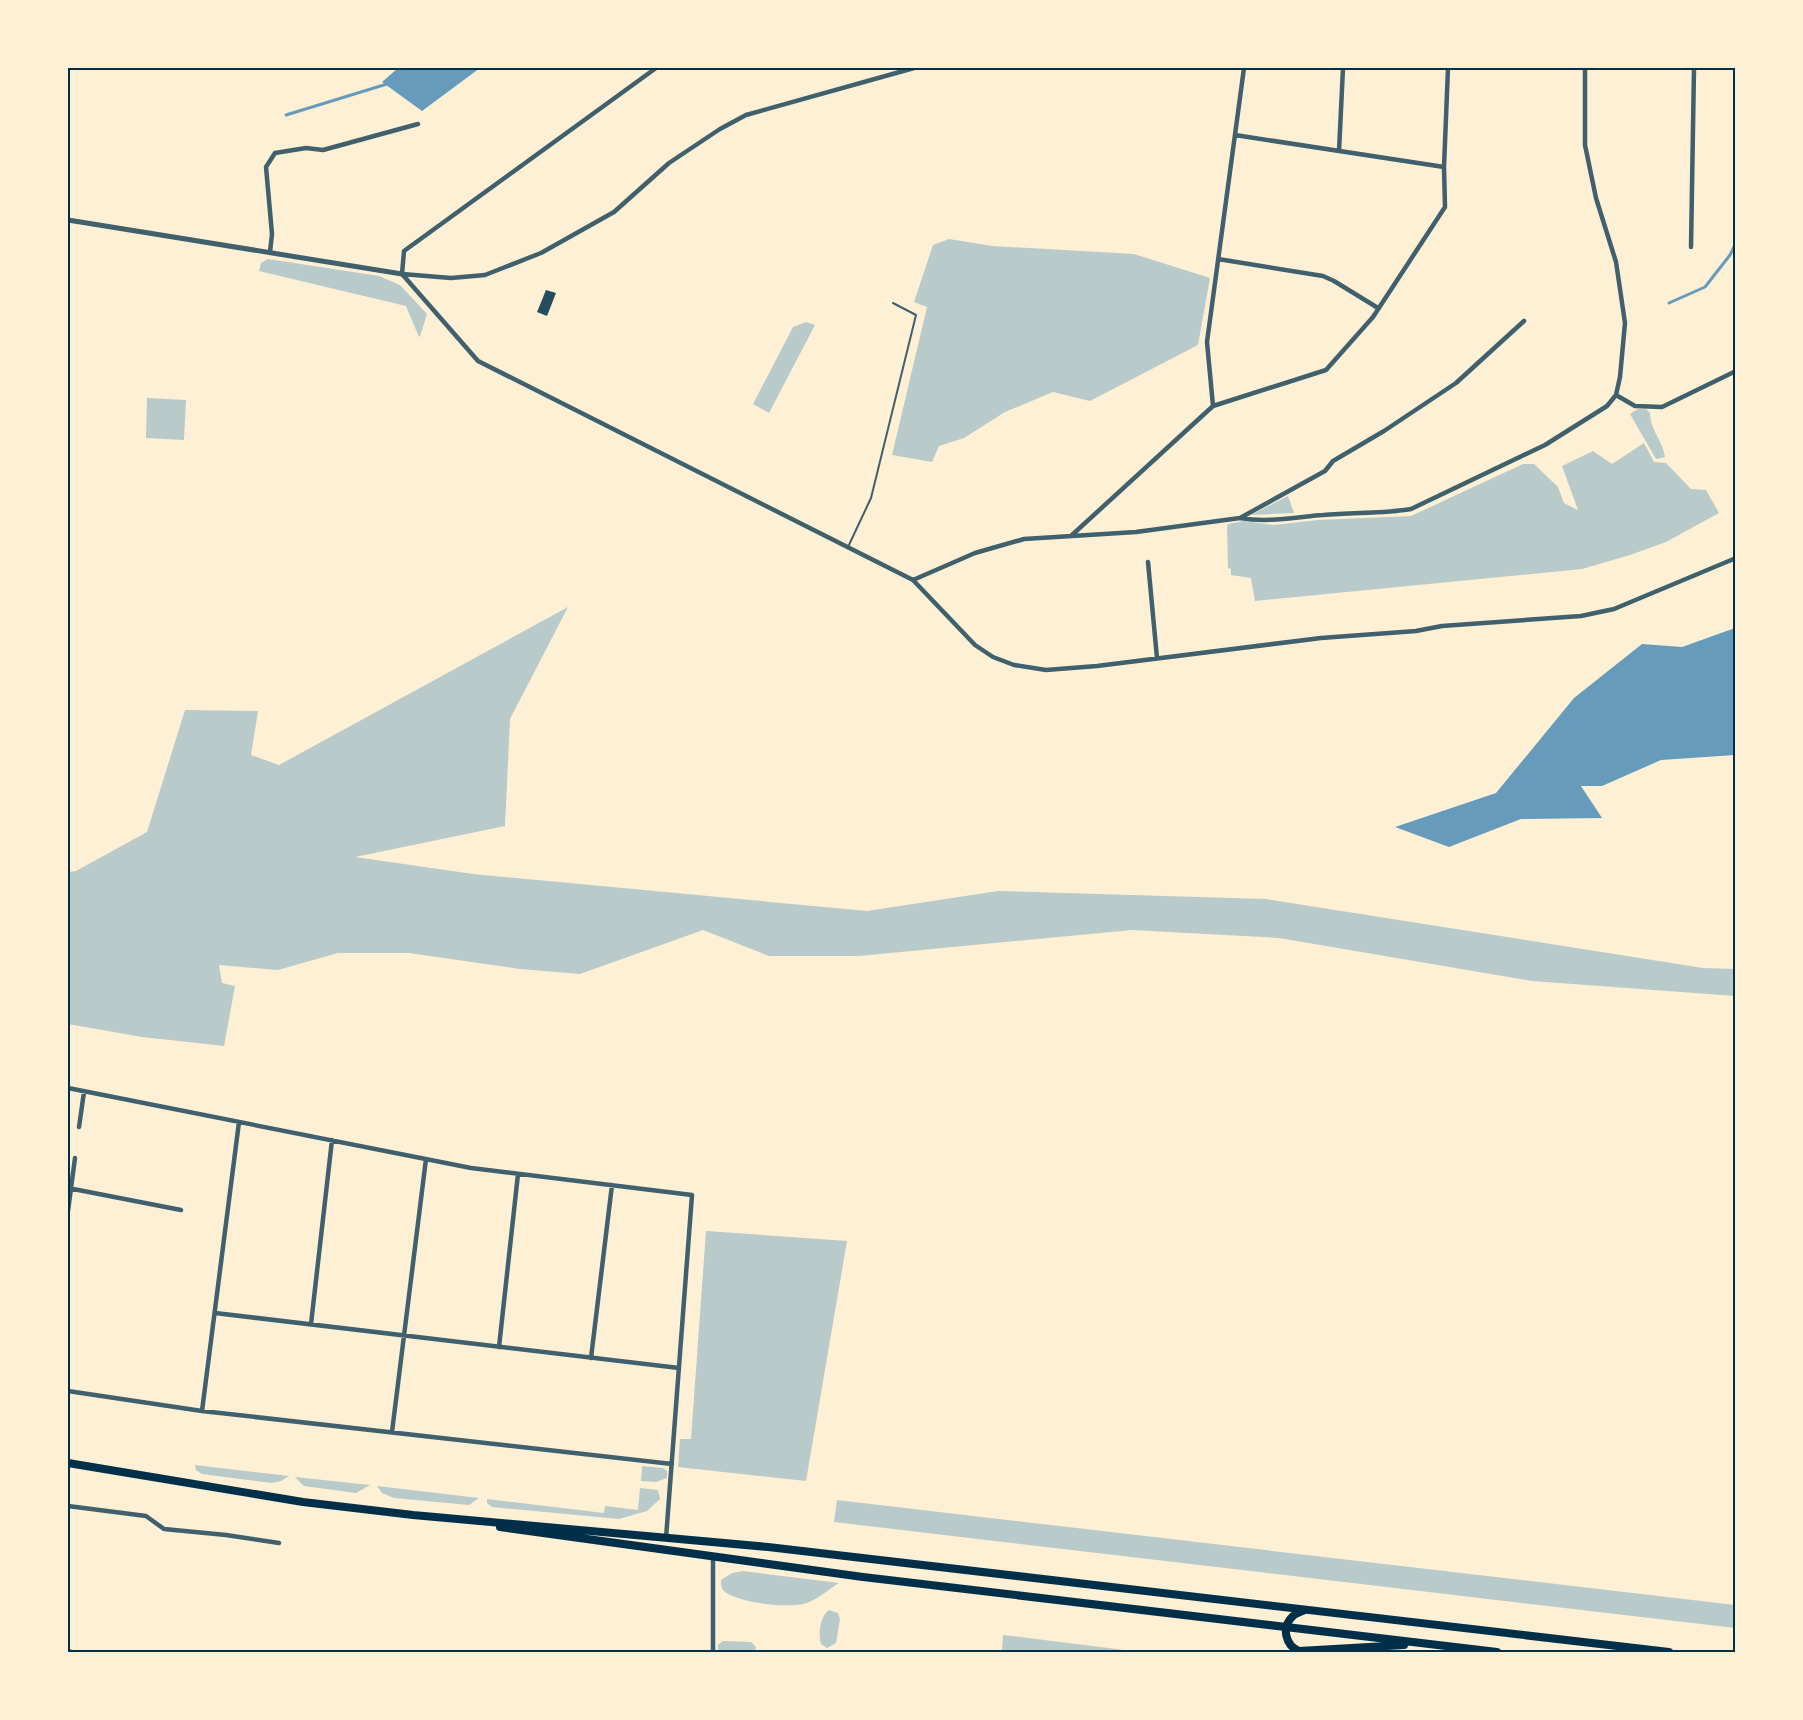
<svg xmlns="http://www.w3.org/2000/svg" width="1803" height="1720" font-family="'PT Sans Narrow',sans-serif">
<style>
.green{fill:#b9caca}
.water{fill:#669bbc}
.lines{fill:none;stroke-linecap:round;stroke-linejoin:round}
.stream{stroke:#669bbc;stroke-width:3}
.building{fill:#264d5e}
.service{stroke:#3f606c;stroke-width:2}
.minor{stroke:#3f606c;stroke-width:4.5}
.tertiary{stroke:#3f606c;stroke-width:5}
.trunk{stroke:#003049;stroke-width:8}
.neatline{fill:none;stroke:#003049;stroke-width:2}
</style>
<rect width="100%" height="100%" fill="#fdf0d5"/>
<path class="green" d="M 949,239 L 992,246 L 1134,254 L 1210,278 L 1198,345 L 1090,401 L 1053,392 L 1005,412 L 964,438 L 939,446 L 932,462 L 892,455 L 927,307 L 914,302 L 933,245 Z
M 268,259 L 379,276 L 400,285 L 427,314 L 420,336 L 419,337 L 406,306 L 259,271 L 261,263 Z
M 806,322 L 815,325 L 769,413 L 753,404 L 793,327 Z
M 147,398 L 186,400 L 184,440 L 146,438 Z
M 1638,409 L 1646,409 L 1650,413 C 1650,430 1663,441 1665,457 L 1656,459 L 1630,414 Z
M 1644,443 L 1654,462 L 1666,463 L 1691,489 L 1706,490 L 1719,513 L 1666,542 L 1630,555 L 1582,569 L 1255,601 L 1251,578 L 1231,575 L 1231,569 L 1228,568 L 1227,527 L 1228,524 L 1243,521 L 1274,525 L 1318,520 L 1411,516 L 1523,464 L 1534,464 L 1558,487 L 1564,503 L 1578,510 L 1562,466 L 1593,451 L 1612,464 Z
M 1288,496 L 1294,513 L 1251,515 Z
M 568,607 L 510,719 L 505,826 L 355,857 L 473,874 L 867,911 L 998,891 L 1265,899 L 1703,968 L 1735,969 L 1735,996 L 1532,981 L 1279,938 L 1132,930 L 859,956 L 769,956 L 703,930 L 580,974 L 520,969 L 409,953 L 338,953 L 278,970 L 219,965 L 222,983 L 235,986 L 224,1046 L 142,1037 L 68,1024 L 68,872 L 76,871 L 147,832 L 185,710 L 258,711 L 251,755 L 279,765 Z
M 706,1231 L 847,1241 L 806,1481 L 678,1467 L 680,1439 L 691,1439 Z
M 195,1465 L 289,1476 L 281,1481 L 272,1483 L 202,1474 L 196,1470 Z
M 642,1466 L 663,1468 L 667,1471 L 667,1478 L 656,1482 L 641,1481 Z
M 295,1477 L 370,1485 L 356,1493 L 304,1486 Z
M 377,1486 L 479,1498 L 469,1505 L 394,1498 L 382,1493 Z
M 640,1488 L 658,1490 L 660,1499 L 647,1511 L 619,1519 L 492,1507 L 487,1503 L 487,1499 L 604,1513 L 605,1506 L 638,1510 Z
M 837,1500 L 1735,1605 L 1735,1628 L 834,1522 Z
M 743,1571 L 839,1583 C 829,1589 818,1599 807,1603 C 790,1609 740,1603 725,1592 C 721,1589 721,1585 721,1580 L 732,1573 Z
M 829,1610 L 838,1613 L 840,1619 L 836,1643 L 827,1648 L 821,1644 C 818,1634 820,1616 829,1610 Z
M 1003,1635 L 1140,1652 L 1002,1652 Z
M 723,1641 L 751,1642 L 756,1647 L 755,1652 L 720,1652 L 718,1650 L 718,1645 Z"/>
<path class="water" d="M 398,68 L 480,68 L 422,111 L 382,82 Z
M 1735,628 L 1735,755 L 1661,760 L 1602,786 L 1581,786 L 1602,818 L 1521,819 L 1449,847 L 1395,827 L 1496,793 L 1574,698 L 1642,644 L 1682,647 Z"/>
<g class="lines">
<path class="stream" d="M 286,115 L 387,84
M 1669,303 L 1705,287 L 1730,255 L 1736,243"/>
</g>
<path class="building" d="M 546,290 L 556,293 L 547,316 L 537,312 Z"/>
<g class="lines">
<path class="service" d="M 848,547 L 871,498 L 916,315 L 893,303"/>
<path class="minor" d="M 1235,135 L 1444,167
M 1339,151 L 1343,68
M 1691,247 L 1694,68
M 270,252 L 272,234 L 266,167 L 275,153 L 306,148 L 323,150 L 418,124
M 1218,259 L 1323,276 L 1334,281 L 1378,308
M 402,274 L 478,361 L 913,580 L 975,645 L 993,657 L 1014,665 L 1046,670 L 1097,666 L 1321,638 L 1416,631 L 1442,626 L 1581,616 L 1614,609 L 1736,558
M 402,274 L 451,278 L 485,275 L 541,253 L 614,212 L 669,163 L 720,129 L 746,115 L 914,68
M 402,274 L 404,251 L 656,68
M 1616,395 L 1635,406 L 1662,407 L 1736,371
M 1213,406 L 1207,342 L 1244,68
M 1240,518 C 1269,523 1295,517 1323,515 C 1353,512 1382,514 1411,509 L 1545,445 L 1607,406 L 1616,395 L 1620,377 L 1625,323 L 1616,262 L 1596,198 L 1585,145 L 1585,68
M 1072,535 L 1213,406 L 1326,370 L 1373,317 L 1445,207 L 1444,167 L 1448,68
M 1148,562 L 1157,658
M 913,580 L 975,553 L 1024,539 L 1136,532 L 1240,518 L 1325,471 L 1333,461 L 1384,431 L 1456,383 L 1524,321
M 68,1088 L 471,1168 L 692,1195 L 666,1538
M 79,1127 L 84,1092
M 68,1188 L 181,1210
M 68,1211 L 75,1158
M 215,1313 L 679,1368
M 311,1324 L 332,1140
M 499,1347 L 518,1174
M 591,1358 L 612,1185
M 68,1391 L 202,1411 L 672,1464
M 202,1411 L 239,1122
M 392,1432 L 426,1159
M 68,1506 L 146,1516 L 164,1529 L 226,1535 L 279,1543
M 713,1558 L 713,1652
M 68,1651 L 71,1652"/>
<path class="tertiary" d="M 68,220 L 402,274"/>
<path class="trunk" d="M 68,1463 L 303,1502 L 413,1515 L 768,1547 L 1669,1652
M 500,1527 L 863,1577 L 1497,1652
M 1305,1610 C 1300,1612 1295,1613 1292,1617 C 1281,1628 1286,1646 1299,1651 L 1404,1645"/>
</g>
<rect width="1803" height="1720" fill="none" stroke="#fdf0d5" stroke-width="138"/>
<rect x="69" y="69" width="1665" height="1582" class="neatline"/>
</svg>
